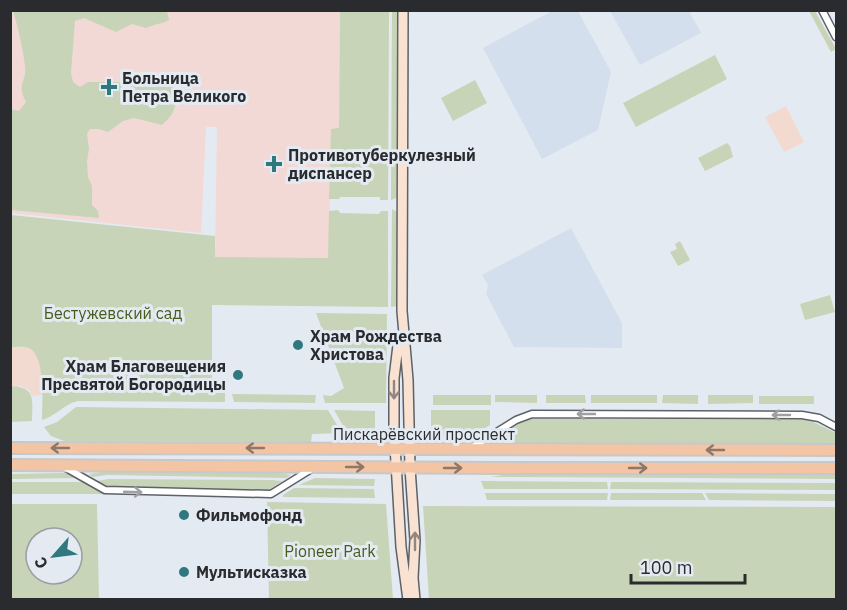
<svg xmlns="http://www.w3.org/2000/svg" width="847" height="610" font-family="'IBM Plex Sans',sans-serif">
<style>
.commercial{fill:#f2dad0}
.built{fill:#d4dfee}
.medical{fill:#f3d9d5}
.green{fill:#c8d4b7;fill-rule:evenodd}
.lines{fill:none;stroke-linecap:round;stroke-linejoin:round}
.street-casing{stroke:#5d6269;stroke-width:9}
.secondary-casing{stroke:#5d6269;stroke-width:12}
.primary-casing{stroke:#c7c8c9;stroke-width:14}
.street{stroke:#fff;stroke-width:6}
.secondary{stroke:#f9e2d1;stroke-width:9}
.primary{stroke:#f4c5a4;stroke-width:10}
.oneway{stroke:#918680}
.oneway2{stroke:#9fa0a1}
.oneway3{stroke:#8e7869}
.poi-dot{fill:#2f797e;stroke:#e4eaf2;stroke-width:2}
.labels{text-anchor:middle;stroke-width:6;stroke-linejoin:round;paint-order:stroke}
.poi-label{font-size:16px;font-weight:bold;fill:#292b2e;stroke:#e4eaf2;text-anchor:start}
.park-label{font-size:16px;fill:#465c1b;stroke:#e4eaf2}
.street-label{font-size:16px;fill:#292b2e;stroke:#e4eaf2}
</style>
<rect width="100%" height="100%" fill="#e4eaf2"/>
<path class="commercial" d="M 786,106 L 804,142 L 784,152 L 765,117 Z
M 10,347 L 28,347 L 34,351 L 38,358 L 41,371 L 42,395 L 32,396 L 29,390 L 20,386 L 11,386 Z"/>
<path class="built" d="M 554,10 L 578,11 L 611,72 L 598,130 L 542,159 L 483,48 Z
M 610,11 L 689,11 L 701,33 L 640,65 Z
M 571,228 L 622,323 L 622,348 L 514,347 L 486,294 L 488,285 L 482,275 Z"/>
<path class="medical" d="M 10,11 L 340,11 L 339,129 L 331,129 L 329,258 L 215,257 L 217,127 L 206,127 L 201,233 L 11,213 Z"/>
<path class="green" d="M 399,10 L 397,198 L 391,200 L 392,11 Z
M 13,11 L 167,11 L 169,20 C 162,24 154,24 146,28 L 132,24 L 116,32 L 84,18 L 75,21 L 71,73 L 73,82 L 80,87 L 88,82 L 139,82 L 162,78 L 175,88 C 178,104 175,114 162,125 L 134,118 L 123,121 L 108,132 L 99,129 L 90,129 L 87,134 L 89,149 L 87,161 L 88,177 L 92,186 L 92,205 L 98,211 L 99,218 L 11,210 L 11,109 L 19,111 L 26,102 C 16,83 27,82 25,66 C 23,49 18,27 13,11 Z
M 340,11 L 389,11 L 388,200 L 380,200 L 380,197 L 340,197 L 339,199 L 329,199 L 331,129 L 339,128 Z
M 809,11 L 815,11 L 836,49 L 831,52 Z
M 715,55 L 727,79 L 636,127 L 623,103 Z
M 475,80 L 487,103 L 453,121 L 441,98 Z
M 727,143 L 730,146 L 733,157 L 705,171 L 698,158 Z
M 392,209 L 397,212 L 397,306 L 391,307 Z
M 338,210 L 340,213 L 379,214 L 381,211 L 388,211 L 388,307 L 212,305 L 212,393 L 225,393 L 225,402 L 78,401 C 64,404 56,416 42,420 C 42,404 46,356 29,348 C 24,346 16,347 11,347 L 11,215 L 215,236 L 215,257 L 328,258 L 329,211 Z
M 680,241 L 690,260 L 678,266 L 670,252 L 677,249 L 675,244 Z
M 830,295 L 835,312 L 805,320 L 800,304 Z
M 316,313 L 387,314 L 386,403 L 325,403 L 323,395 L 331,396 L 344,388 Z
M 10,386 C 37,387 32,400 32,421 L 11,422 Z
M 232,394 L 316,395 L 315,403 L 234,402 Z
M 433,395 L 491,395 L 491,405 L 433,405 Z
M 495,395 L 537,395 L 537,403 L 495,402 Z
M 546,395 L 585,395 L 586,403 L 546,403 Z
M 591,395 L 657,395 L 657,403 L 591,403 Z
M 663,395 L 698,395 L 698,404 L 662,403 Z
M 708,395 L 753,395 L 753,403 L 708,404 Z
M 759,396 L 814,396 L 814,404 L 759,404 Z
M 76,407 L 328,410 L 342,433 L 312,434 L 311,442 L 64,441 L 51,436 L 44,427 L 57,422 Z
M 334,410 L 375,411 L 375,435 L 348,434 Z
M 431,410 L 490,410 L 490,425 L 472,436 L 431,437 Z
M 530,419 L 802,419 L 811,421 L 836,433 L 836,444 L 821,446 L 519,445 L 495,440 L 495,437 L 520,422 Z
M 109,471 L 272,472 L 291,475 L 286,478 L 107,475 L 93,477 L 89,474 Z
M 64,473 L 78,478 L 11,479 L 10,474 Z
M 509,474 L 836,475 L 836,479 L 490,477 Z
M 315,478 L 375,479 L 374,486 L 299,485 Z
M 108,479 L 272,480 L 282,481 L 269,490 L 107,486 L 98,481 Z
M 481,481 L 607,482 L 608,489 L 484,489 Z
M 10,482 L 84,482 L 107,494 L 11,494 Z
M 611,482 L 836,483 L 836,490 L 610,489 Z
M 294,488 L 374,489 L 375,498 L 283,497 L 283,495 Z
M 485,493 L 608,493 L 607,500 L 487,500 Z
M 611,493 L 702,493 L 706,500 L 610,500 Z
M 705,493 L 836,494 L 836,501 L 709,500 Z
M 267,502 L 386,504 L 393,599 L 269,599 Z
M 11,504 L 97,504 L 99,599 L 11,599 ZM 36,538 L 72,538 L 72,574 L 36,574 Z
M 423,506 L 836,507 L 836,599 L 429,599 Z"/>
<g class="lines">
<g class="street-casing">
<path id="street" d="M 822,10 L 836,37
M 471,448 L 516,420 L 532,414 L 802,415 L 819,418 L 836,427
M 66,468 L 105,490 L 271,494 L 313,468"/>
</g>
<g class="secondary-casing">
<path id="secondary" d="M 403,10 L 402,311 L 408,380 L 410,468 L 415,540 L 413,578 L 415,600
M 399,337 L 394,378 L 394,429 L 401,547 L 408,600"/>
</g>
<g class="primary-casing">
<path id="primary" d="M 10,448 L 836,450
M 10,465 L 495,468 L 836,468"/>
</g>
<use href="#street" class="street"/>
<use href="#secondary" class="secondary"/>
<use href="#primary" class="primary"/>
</g>
<defs><path id="oneway-shaft" d="M-6 0H5M1.5-3L5.5 0L1.5 3" fill="none" stroke-width="1.6" stroke-linecap="round" stroke-linejoin="round" transform="scale(1.5)"/></defs>
<g class="oneway">
<use href="#oneway-shaft" transform="translate(394 390) rotate(90)"/>
<use href="#oneway-shaft" transform="translate(415 541) rotate(-90)"/>
</g>
<g class="oneway2">
<use href="#oneway-shaft" transform="translate(586 414) rotate(-180)"/>
<use href="#oneway-shaft" transform="translate(781 415) rotate(-180)"/>
<use href="#oneway-shaft" transform="translate(133 492) rotate(2)"/>
</g>
<g class="oneway3">
<use href="#oneway-shaft" transform="translate(60 448) rotate(-180)"/>
<use href="#oneway-shaft" transform="translate(255 448) rotate(-180)"/>
<use href="#oneway-shaft" transform="translate(715 450) rotate(-180)"/>
<use href="#oneway-shaft" transform="translate(355 467)"/>
<use href="#oneway-shaft" transform="translate(453 468)"/>
<use href="#oneway-shaft" transform="translate(638 468)"/>
</g>
<g class="poi-dot">
<path d="M106 78h6v6h6v6h-6v6h-6v-6h-6v-6h6z"/>
<path d="M271 155h6v6h6v6h-6v6h-6v-6h-6v-6h6z"/>
<circle cx="298" cy="345" r="6"/>
<circle cx="238" cy="375" r="6"/>
<circle cx="184" cy="515" r="6"/>
<circle cx="184" cy="572" r="6"/>
</g>
<g class="labels">
<g class="poi-label">
<text x="122" y="84">Больница<tspan x="122" dy="18">Петра Великого</tspan></text>
<text x="288" y="161">Противотуберкулезный<tspan x="288" dy="18">диспансер</tspan></text>
<text x="310" y="342">Храм Рождества<tspan x="310" dy="18">Христова</tspan></text>
<text x="226" y="372" text-anchor="end">Храм Благовещения<tspan x="226" dy="18">Пресвятой Богородицы</tspan></text>
<text x="196" y="521">Фильмофонд</text>
<text x="196" y="578">Мультисказка</text>
</g>
<g class="park-label">
<text x="113" y="319">Бестужевский сад</text>
<text x="330" y="557">Pioneer Park</text>
</g>
<g class="street-label">
<text x="424" y="440">Пискарёвский проспект</text>
</g>
</g>
<rect width="847" height="610" fill="none" stroke="#292b2e" stroke-width="24"/>
<g transform="translate(54 556) rotate(242)"><circle r="28" fill="#e4eaf2" stroke="#999ea4" stroke-width="1.5"/>
<path d="M0-4.5L10 22L0 15L-10 22Z" fill="#2f797e"/>
<text y="-9" font-size="16" font-weight="bold" text-anchor="middle" fill="#292b2e">С</text>
</g>
<path d="M631 574v9h114v-9" fill="none" stroke="#292b2e" stroke-width="3"/>
<text x="640" y="574" font-size="18" fill="#292b2e" stroke="#e4eaf2" stroke-width="4.5" paint-order="stroke">100 m</text>
</svg>
